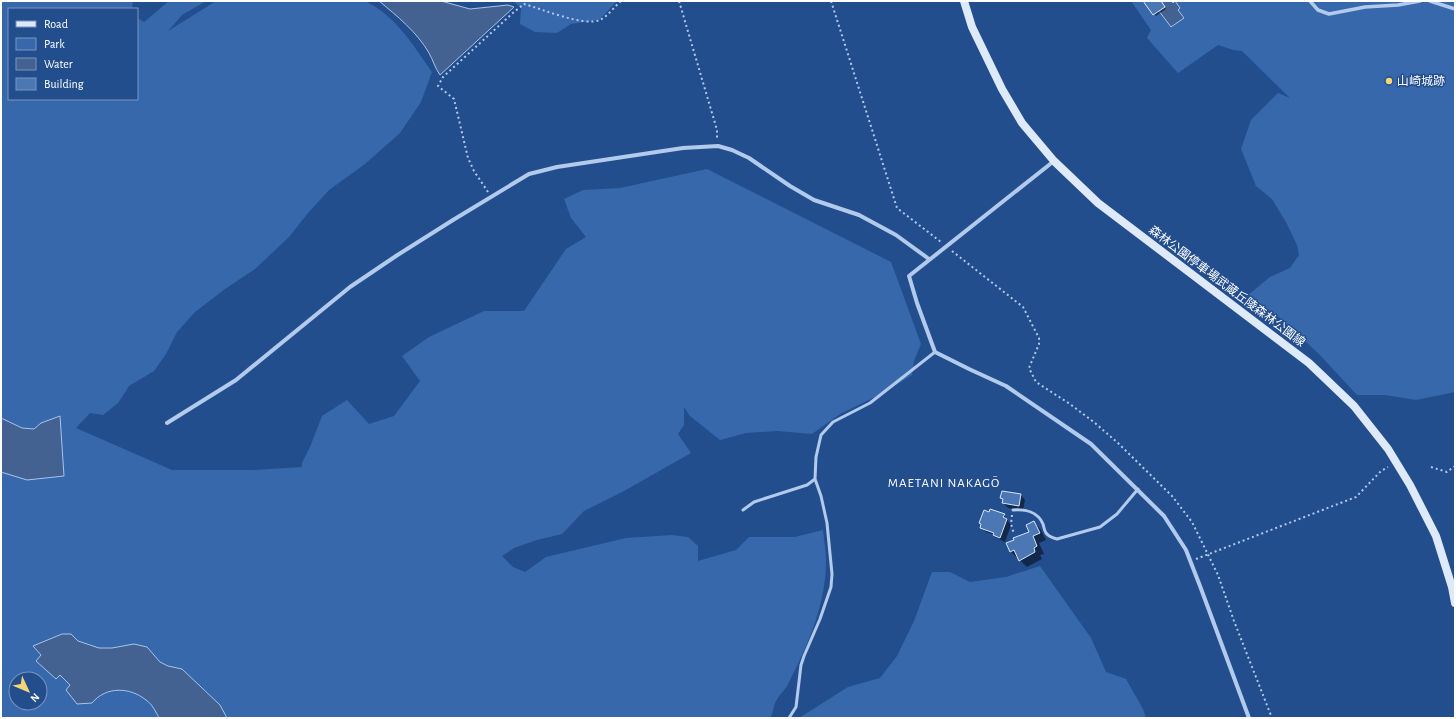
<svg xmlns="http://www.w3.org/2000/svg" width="1456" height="719" font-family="'Alegreya Sans','Noto Sans JP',sans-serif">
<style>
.green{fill:#3768ab;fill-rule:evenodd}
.water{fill:#436291;stroke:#a6c5ed}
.shadow{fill:#0007}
.building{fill:#4b77b5;stroke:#d7e5f9}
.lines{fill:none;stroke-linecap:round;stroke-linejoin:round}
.path{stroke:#b2caec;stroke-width:2;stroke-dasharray:2 3;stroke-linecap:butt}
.service{stroke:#b2caec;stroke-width:3}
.pedestrian{stroke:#b2caec;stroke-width:3.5}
.minor{stroke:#b2caec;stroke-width:4}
.secondary{stroke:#dee9f9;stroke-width:8}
.poi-dot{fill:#f7d575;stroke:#234e8e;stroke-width:1.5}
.labels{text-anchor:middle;stroke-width:3;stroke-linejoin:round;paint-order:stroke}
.poi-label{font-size:12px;fill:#fff;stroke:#234e8e;text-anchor:start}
.street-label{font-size:12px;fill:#fff;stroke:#234e8e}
.neighbourhood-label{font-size:13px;letter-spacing:1px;fill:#fff;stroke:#234e8e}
</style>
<rect width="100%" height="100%" fill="#234e8e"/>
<path class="green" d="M 1,1 L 133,1 L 132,9 L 9,9 L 9,99 L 137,99 L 137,18 L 144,22 L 169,1 L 206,1 L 182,15 L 168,31 L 216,1 L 365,1 C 396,16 413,45 432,72 L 421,102 L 400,133 L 365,164 L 329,190 L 308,213 L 289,237 L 255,269 L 225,289 L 195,312 L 177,332 L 166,354 L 154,371 L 129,386 L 118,403 L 103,415 L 90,413 L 76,428 L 172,470 L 253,470 L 302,467 L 302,463 L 310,447 L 322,416 L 347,400 L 369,424 L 394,416 L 420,381 L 402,356 L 429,337 L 484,311 L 524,311 L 566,249 L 586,237 L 571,218 L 564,199 L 583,190 L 620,188 L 707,169 L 891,262 L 921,344 L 914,361 L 912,375 L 883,393 L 840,414 L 812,434 L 777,431 L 746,433 L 720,440 L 690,416 L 684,407 L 684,425 L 678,434 L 691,453 L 624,491 L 584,511 L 562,534 L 537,540 L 514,548 L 502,556 L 513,567 L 525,572 L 546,557 L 626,538 L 672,535 L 688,537 L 698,546 L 698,561 L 736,550 L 749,537 L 795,537 L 823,530 C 824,540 826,551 826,561 C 826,605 807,647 787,686 C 784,691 779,695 776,701 C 773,706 774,712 770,718 L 1,718 ZM 16,679 L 40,679 L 40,703 L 16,703 Z
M 513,1 L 617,1 L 599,20 L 571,24 L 557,33 L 535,32 L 520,24 L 521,8 Z
M 1131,1 L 1455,1 L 1455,392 L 1416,400 L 1385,395 L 1357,395 L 1319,354 L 1280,318 L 1247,296 L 1270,277 L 1290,268 L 1299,255 L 1297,245 L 1287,224 L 1272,199 L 1256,186 L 1241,149 L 1251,120 L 1278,93 L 1290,98 L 1242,51 L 1233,50 L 1218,45 L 1178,73 L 1147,38 L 1151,30 Z
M 1040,566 L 1091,638 L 1106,672 L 1126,679 L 1143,709 L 1146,718 L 799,718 L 848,687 L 880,678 L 897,656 L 914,621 L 932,572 L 950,572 L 970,582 L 1006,577 Z"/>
<path class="water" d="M 379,1 L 441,1 L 470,9 L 508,5 L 514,7 L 440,75 C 435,68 433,60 429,53 C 417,32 397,16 379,1 Z
M 1161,1 L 1172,1 L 1173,3 L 1175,1 L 1180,8 L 1178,10 L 1184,18 L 1171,27 L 1159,11 L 1165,7 Z
M 60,416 L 64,476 L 27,480 L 1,472 L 1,418 L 22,428 L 34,429 L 41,423 Z
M 62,634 L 71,634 L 78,641 L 99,648 L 112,648 L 134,644 L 147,647 L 160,662 L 168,666 L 182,669 L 220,705 L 227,718 L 159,718 C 156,712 152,704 146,700 C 130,687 106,686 92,703 L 77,704 L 66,690 L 70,685 L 60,675 L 56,679 L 36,661 L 41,655 L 33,646 Z"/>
<path class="shadow" d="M 1144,1 L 1160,1 L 1166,9 L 1156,16 Z
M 1021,495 L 1025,500 L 1023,510 L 1008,508 L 1003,503 L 1004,501 L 1001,498 Z
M 1004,515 L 1011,525 L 1005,542 L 999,539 L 995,535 L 986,532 L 981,527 Z
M 1034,522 L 1041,530 L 1046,540 L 1039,543 L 1044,554 L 1040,555 L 1042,559 L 1027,567 L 1011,552 L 1008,544 L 1031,533 Z"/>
<path class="building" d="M 1143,1 L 1161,1 L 1165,7 L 1153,15 Z
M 1002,491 L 1021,494 L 1019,506 L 1002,503 L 1003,499 L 1000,498 Z
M 990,509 L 1005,514 L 1003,517 L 1007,519 L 1000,538 L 993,535 L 994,533 L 980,528 L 981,524 L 979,523 L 984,510 L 989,512 Z
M 1034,521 L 1040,533 L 1033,536 L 1037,546 L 1034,548 L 1035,552 L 1019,561 L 1014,550 L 1010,552 L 1006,543 L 1014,540 L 1013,538 L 1029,532 L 1026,525 Z"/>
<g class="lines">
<path class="path" d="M 679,1 L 717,130 L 717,139
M 831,1 L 897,208 L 941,242
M 488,192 L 474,171 L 468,158 L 454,99 L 438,86 L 443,77 L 514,12 L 524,4 C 542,9 584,27 600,20 C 608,16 614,7 621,1
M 952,251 L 1023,307 L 1039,338 L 1039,344 L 1029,368 L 1036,382 L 1070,404 L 1095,423 L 1118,443 L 1172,496 L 1192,522 L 1218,575 L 1234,621 L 1272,718
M 1431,467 L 1447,472 L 1455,466
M 1012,515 L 1011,524 L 1014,534
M 1196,559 L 1356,497 L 1381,471 L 1388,467"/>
<path class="service" d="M 743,510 L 754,502 L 807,485 L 815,479
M 1013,510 C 1025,509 1038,512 1043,524 C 1044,527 1044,530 1046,533 C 1049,537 1053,538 1057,539 L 1100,527 L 1117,514 L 1138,489
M 789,718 L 796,707 L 801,665 L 804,656 L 820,619 L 831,587 L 832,574 L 827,523 L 821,496 L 815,479 L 816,457 L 821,435 L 833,422 L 870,403 L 935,352"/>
<path class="pedestrian" d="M 1310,1 L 1318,10 L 1329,14 L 1365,7 L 1398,5 L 1420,1
M 1430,1 L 1455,9"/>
<path class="minor" d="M 1054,161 L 909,276 L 917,303 L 935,352 L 969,369 L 1006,386 L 1091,444 L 1164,516 L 1186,550 L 1200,586 L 1249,718
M 167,423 L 236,380 L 350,287 L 396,256 L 453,220 L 529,174 L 557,167 L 683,148 L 718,146 L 732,150 L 749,158 L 790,186 L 814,200 L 859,215 L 896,235 L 929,259"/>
<path class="secondary" d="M 964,1 L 972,27 L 1002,89 L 1022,123 L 1054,161 L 1098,203 L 1309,363 L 1354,406 L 1388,449 L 1410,485 L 1436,536 L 1452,587 L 1455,603"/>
</g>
<circle class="poi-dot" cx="1389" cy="81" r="4"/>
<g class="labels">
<g class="poi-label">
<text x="1397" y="85">山崎城跡</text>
</g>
<g class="street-label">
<text transform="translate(1227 286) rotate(37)" y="4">森林公園停車場武蔵丘陵森林公園線</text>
</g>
<g class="neighbourhood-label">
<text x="944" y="487">MAETANI NAKAGŌ</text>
</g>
</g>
<rect width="1456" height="719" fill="none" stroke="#ffffff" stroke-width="4"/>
<rect x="8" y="8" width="130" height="92" fill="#234e8e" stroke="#7b95bb"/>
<rect x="16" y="21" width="20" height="6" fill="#dee9f9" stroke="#7b95bb"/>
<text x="44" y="28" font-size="12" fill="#ffffff">Road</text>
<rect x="16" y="38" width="20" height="12" fill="#3768ab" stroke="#7b95bb"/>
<text x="44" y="48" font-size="12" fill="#ffffff">Park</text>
<rect x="16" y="58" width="20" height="12" fill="#436291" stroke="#7b95bb"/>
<text x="44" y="68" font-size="12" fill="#ffffff">Water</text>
<rect x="16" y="78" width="20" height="12" fill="#4b77b5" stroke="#7b95bb"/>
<text x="44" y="88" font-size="12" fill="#ffffff">Building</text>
<g transform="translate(28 691) rotate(134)"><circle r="19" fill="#234e8e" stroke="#7b95bb"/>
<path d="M0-3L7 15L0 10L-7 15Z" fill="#f7d575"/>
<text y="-6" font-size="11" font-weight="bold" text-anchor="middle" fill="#ffffff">N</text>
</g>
</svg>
